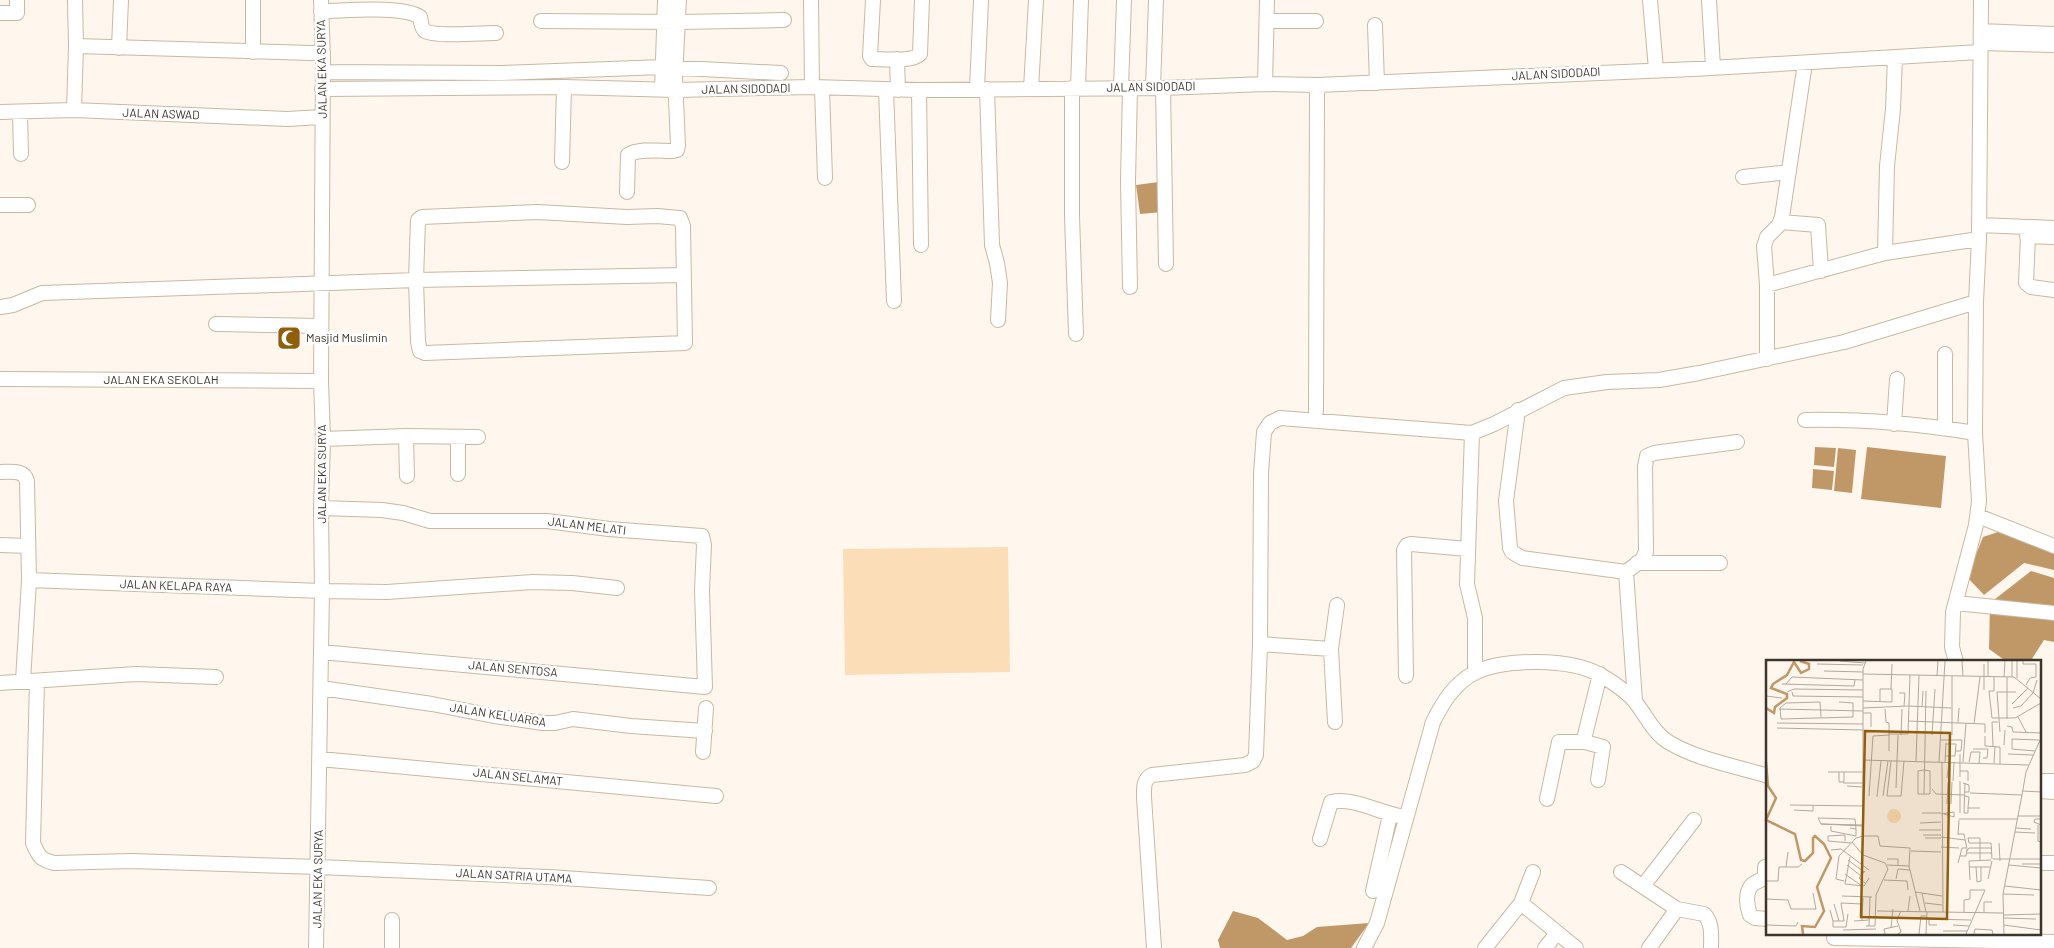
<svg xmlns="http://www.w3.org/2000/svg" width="2054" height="948" font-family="Barlow,sans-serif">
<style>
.green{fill:#fbddb8}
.water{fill:#c09868}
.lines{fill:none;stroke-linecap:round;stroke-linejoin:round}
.minor-casing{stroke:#cab7a1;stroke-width:16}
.minor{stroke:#fff;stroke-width:14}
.labels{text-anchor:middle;stroke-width:5;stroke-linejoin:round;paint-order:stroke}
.street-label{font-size:12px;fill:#3d352c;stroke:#fff}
.poi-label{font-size:12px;fill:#3d352c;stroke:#fff;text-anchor:start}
.inset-river{fill:none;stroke:#c09868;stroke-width:2.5}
.inset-road{fill:none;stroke:#b1a9a0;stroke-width:1}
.view{fill:#905f0e;fill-opacity:0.15;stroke:#905f0e;stroke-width:2.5}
.inset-edge{fill:none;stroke:#3d352c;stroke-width:2.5}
</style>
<rect width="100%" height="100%" fill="#fff7ee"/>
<path class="green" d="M 1008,547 L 1010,672 L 845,675 L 843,549 Z"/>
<path class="water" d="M 1159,182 L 1162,212 L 1140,214 L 1136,185 Z
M 1815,447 L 1836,448 L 1834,467 L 1814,465 Z
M 1867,447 L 1946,456 L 1941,508 L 1861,499 Z
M 1838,448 L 1856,450 L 1852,493 L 1834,491 Z
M 1813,469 L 1834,471 L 1832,490 L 1812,488 Z
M 2010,528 L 2054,552 L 2054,570 L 2024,563 L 1984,595 L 1967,577 L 1983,537 Z
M 2031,571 L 2054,578 L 2054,642 L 2044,640 L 2030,662 L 2007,662 L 1989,649 L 1990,603 Z
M 1233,911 L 1258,918 L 1287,940 L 1303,936 L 1317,927 L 1369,923 L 1351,948 L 1220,948 L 1218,940 Z"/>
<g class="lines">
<g class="minor-casing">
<path id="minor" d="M 811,0 L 812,87
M 873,0 L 870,56 L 872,59 C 883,59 913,62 920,54 L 922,0
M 1650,0 L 1656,69
M 1709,0 L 1713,67
M 321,11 C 344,11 402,5 420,17 C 421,21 421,28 425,31 C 435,37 482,33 496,33
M 0,13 L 17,13 L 17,0
M 541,21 L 679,22 L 784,20
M 1267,21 L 1316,21
M 1375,25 L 1377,83
M 1981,31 L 2054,34
M 1981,43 L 2054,45
M 76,46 L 311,53 L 323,52
M 119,48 L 121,0
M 253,52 L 253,0
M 897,59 L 898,90
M 323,72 L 500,73 L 663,67 L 781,73
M 1265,84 L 1267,0
M 977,88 L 981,0
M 1072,88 L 1072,216 L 1076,334
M 1078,88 L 1081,0
M 1121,88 L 1124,0
M 1130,88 L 1128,181 L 1130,287
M 1153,88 L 1156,0
M 1163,88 L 1166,264
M 322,89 L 564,87 L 676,90 L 812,87 L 919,90 L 1163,88 L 1265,84 L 1317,85 L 1694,69 L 1979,52
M 822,89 L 825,178
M 987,89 L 992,245 L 997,263 L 1000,283 L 998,320
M 1031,89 L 1036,0
M 662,90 L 665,0
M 886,90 L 894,301
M 919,90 L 921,245
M 74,110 L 76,46 L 75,0
M 0,112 L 74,110 L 287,119 L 322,117
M 20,113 L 21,154
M 562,162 L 564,87
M 1743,177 L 1789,172
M 627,192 L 628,155 C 639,148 660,151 673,151 L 677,150 L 678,145 L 675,77 L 679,0
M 0,205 L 28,205
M 537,212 L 627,217 L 657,216 L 680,218 L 683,226 L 685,343 L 425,353 L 420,351 L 418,342 L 416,280 L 418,220 L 422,217 Z
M 1781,222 L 1818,225 L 1821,271
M 1979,225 L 2054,228
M 2027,236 L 2054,237
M 2028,236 L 2026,283 L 2031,287 L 2054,290
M 1885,253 L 1887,166 L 1893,109 L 1895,57
M 1767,285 L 1885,253 L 1979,239
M 0,307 L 13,305 L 42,293 L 416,280 L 684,275
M 216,324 L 321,326
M 1945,354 L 1945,428
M 1767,359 L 1767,285 L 1764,246 L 1767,237 L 1779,225 L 1782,217 L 1805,63
M 0,379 L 321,381
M 1518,410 L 1506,501 L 1510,548 L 1512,552 L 1522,558 L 1626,572 L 1642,560 L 1646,552 L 1645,466 L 1647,456 L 1654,453 L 1737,442
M 1316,411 L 1317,85
M 1805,420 C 1862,419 1919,424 1975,433
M 1894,424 L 1897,379
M 1472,433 L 1467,584 L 1475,618 L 1475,673
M 406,436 L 407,476
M 323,439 L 406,436 L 478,437
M 0,472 C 10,472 24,469 27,481 L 29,580 L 23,681
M 458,474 L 458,437
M 321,508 L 382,510 L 403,513 L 430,521 L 547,521 L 609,529 L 702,536 L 704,545 L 702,590 L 705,687 L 321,652
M 1978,516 L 2054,546
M 0,545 L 28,546
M 1637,563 L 1720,563
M 1626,572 L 1635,701
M 29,580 L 322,591 L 387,592 L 532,582 L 572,583 L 617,588
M 1956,603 L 2054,613
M 1260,644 L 1331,649
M 1956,662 L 1952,647 L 1953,612 L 1976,525 L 1979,501 L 1975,433 L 1976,302 L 1979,239 L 1981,0
M 1406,676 L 1404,550 L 1407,545 L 1411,544 L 1467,549
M 37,681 L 33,843 C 39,856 39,859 54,863 L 131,861 L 319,867 L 549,877 L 709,888
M 0,683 L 136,674 L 216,677
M 321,688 L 432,704 L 494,716 L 543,723 L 555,723 L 573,719 L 631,726 L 705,731
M 1335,722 L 1331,649 L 1337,605
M 1585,742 L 1603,747 L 1598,780
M 703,752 L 706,708
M 320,759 L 716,796
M 2040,781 L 2054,781
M 2040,791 L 2054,792
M 1547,799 L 1559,742 L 1585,742 L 1585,735 L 1600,674
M 1320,839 L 1331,802 C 1356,797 1380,814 1406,817
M 2040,863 L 2054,863
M 1765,867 L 1765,877 C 1761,881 1754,882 1751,886 C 1745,894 1747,907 1750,915 L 1755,918 L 1768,919
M 1621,872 L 1677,909 L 1704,914 C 1713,923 1711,936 1711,948
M 1643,886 L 1694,820
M 1373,891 L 1390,815
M 1521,903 L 1576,948
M 1834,938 L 2054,942
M 316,948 L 322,591 L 321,508 L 323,439 L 321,381 L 323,61 L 321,0
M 392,948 L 392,920
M 1154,948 L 1144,797 C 1144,789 1143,779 1152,775 L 1245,765 L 1253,761 L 1256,755 L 1260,644 L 1261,474 L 1264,432 L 1270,423 L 1280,418 L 1472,433 L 1494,424 L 1564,388 L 1607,382 L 1659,380 L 1699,373 L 1844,342 L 1976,302
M 1364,948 L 1377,923 L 1433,722 C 1443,702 1454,684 1474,673 C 1504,658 1571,658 1600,675 C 1610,680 1630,694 1636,703 C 1647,717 1654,734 1670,743 C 1699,760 1736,766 1768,776
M 1485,948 L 1521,903 L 1533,872
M 1545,948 L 1557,933
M 1649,948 L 1677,909"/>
</g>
<use href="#minor" class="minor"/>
</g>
<defs>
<g id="mosque-square" transform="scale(1.25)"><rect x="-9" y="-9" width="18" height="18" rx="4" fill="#905f0e" stroke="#fff"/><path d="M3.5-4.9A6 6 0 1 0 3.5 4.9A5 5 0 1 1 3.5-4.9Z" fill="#fff"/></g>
</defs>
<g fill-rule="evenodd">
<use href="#mosque-square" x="289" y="338"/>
</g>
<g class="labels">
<g class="street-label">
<text transform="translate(322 69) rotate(-91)" y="4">JALAN EKA SURYA</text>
<text transform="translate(1556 74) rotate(-3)" y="4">JALAN SIDODADI</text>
<text transform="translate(1151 87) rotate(-1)" y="4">JALAN SIDODADI</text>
<text transform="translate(746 89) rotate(-1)" y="4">JALAN SIDODADI</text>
<text transform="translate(161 114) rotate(2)" y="4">JALAN ASWAD</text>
<text x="161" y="384">JALAN EKA SEKOLAH</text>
<text transform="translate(322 474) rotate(-90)" y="4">JALAN EKA SURYA</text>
<text transform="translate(587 526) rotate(7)" y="4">JALAN MELATI</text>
<text transform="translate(176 586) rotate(2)" y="4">JALAN KELAPA RAYA</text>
<text transform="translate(513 669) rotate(5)" y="4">JALAN SENTOSA</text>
<text transform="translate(498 715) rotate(9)" y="4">JALAN KELUARGA</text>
<text transform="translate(518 777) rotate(6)" y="4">JALAN SELAMAT</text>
<text transform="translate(514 876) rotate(3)" y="4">JALAN SATRIA UTAMA</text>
<text transform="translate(318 879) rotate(-89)" y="4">JALAN EKA SURYA</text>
</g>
<g class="poi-label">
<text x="306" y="342">Masjid Muslimin</text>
</g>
</g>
<g transform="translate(1766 660)">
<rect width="275" height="275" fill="#fff7ee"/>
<path d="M121 156a7 7 0 1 1 14 0a7 7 0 1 1-14 0Z" fill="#fbddb8"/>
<path class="inset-river" d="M 0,48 L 8,53 L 9,47 L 21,38 L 21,34 L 5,28 L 7,24 L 21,15 L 28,2 L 35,13 L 43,9 L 43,4 L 34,1M 0,102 L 2,126 L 10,138 L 0,160 L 29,174 L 35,200 L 39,201 L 47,193 L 47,178 L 49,176 L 58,184 L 65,198 L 51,227 L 58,251 L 49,267 L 36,266 L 37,274"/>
<path class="inset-road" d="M 74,1 L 99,3M 196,1 L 197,16M 222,1 L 222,17M 257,1 L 257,4 L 270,4 L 270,17 L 264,18 L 260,25M 51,4 L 97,5M 58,11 L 97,12M 97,14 L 248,17 L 275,39M 171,16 L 172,1M 228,17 L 228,31 L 223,31 L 226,58 L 249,58 L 275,43M 238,17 L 239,1M 246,17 L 246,1M 251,18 L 251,1M 74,19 L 97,20M 16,24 L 88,26 L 89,20M 20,24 L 26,17 L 74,19M 125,29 L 126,4M 218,30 L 218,4M 21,32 L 28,29 L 97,30M 26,32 L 27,36 L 97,37M 133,33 L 139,33 L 138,46M 0,36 L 16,38M 97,41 L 126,42 L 126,29 L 114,29 L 114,41M 246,44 L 262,28M 142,46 L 185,48M 156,47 L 157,31M 97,48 L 142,46M 247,48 L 255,46 L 267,33 L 271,20M 13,49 L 97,51M 119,49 L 120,62 L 123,63 L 123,91M 97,53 L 105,53 L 105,67M 55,57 L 54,42 L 20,43 L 14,48 L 15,59 L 87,57 L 87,43 L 73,42M 252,57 L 260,72M 241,59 L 241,17M 142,61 L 219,64 L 219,73M 11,63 L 97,64M 192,63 L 193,48M 208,64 L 214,17M 241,66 L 246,67 L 247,72 L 275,73M 11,68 L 97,70M 234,72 L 231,32 L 250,32M 123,74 L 142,74 L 144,15M 135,75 L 136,49M 166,75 L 169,29M 186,75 L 186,16M 219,76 L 219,86 L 234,87 L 234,104M 174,80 L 196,80 L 195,91 L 190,91M 238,85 L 239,70M 227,86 L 226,62 L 232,62M 207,89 L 222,89 L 221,98 L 217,98M 269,91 L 246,89 L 246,79 L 273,80M 242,94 L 267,95M 179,96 L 189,96 L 190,84 L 180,84M 97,100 L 263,105M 125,101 L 121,136 L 135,136 L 138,101M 150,101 L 153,15M 173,102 L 179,1M 176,102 L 177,252M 179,102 L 180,83M 197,102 L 200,63M 203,102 L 205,92 L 214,92 L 213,103M 228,103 L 229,86M 158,110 L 164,111 L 164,134 L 152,134 L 152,111 ZM 194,111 L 202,111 L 202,121M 62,112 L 96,112M 73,112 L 73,122 L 78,122 L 78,112M 194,117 L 194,94M 181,118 L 183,102M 187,121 L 188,102M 77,123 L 97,123M 197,123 L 203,125 L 203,132 L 198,132M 81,126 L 96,127M 130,128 L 132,75M 166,129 L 170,134 L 199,135M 257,131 L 275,132M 204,133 L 256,135M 158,134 L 160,31M 103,136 L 107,76 L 123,75M 117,136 L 122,101M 199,136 L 203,137 L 202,148M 111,137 L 115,101M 181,144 L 182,122M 185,144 L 186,122M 24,145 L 97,146M 28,150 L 47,151 L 47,146M 156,153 L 175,153M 194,153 L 194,121M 198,153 L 199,123M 198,153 L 202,153 L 202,148 L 214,148M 175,154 L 188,152 L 188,157 L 178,154M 252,156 L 275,156M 193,159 L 251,159M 275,159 L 269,159 L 268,162 L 275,165M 154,163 L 175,162M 55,164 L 52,158 L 89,159 L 90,169 L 84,168M 97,165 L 55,164 L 97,166M 272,165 L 272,181 L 275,182M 65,166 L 65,171 L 90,176 L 90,169M 250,168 L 265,169M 153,170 L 175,170M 249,172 L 269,173M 192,174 L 198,174 L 201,189 L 200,196 L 194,196M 157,175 L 175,175M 192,175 L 193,160M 97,176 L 112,176 L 114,186 L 144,188 L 143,206 L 154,251M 175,177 L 199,180M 159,178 L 175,178M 79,181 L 79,175 L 62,176 L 62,181 L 85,183M 86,182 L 97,195 L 119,203 L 122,209 L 110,235 L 109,266 L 100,266M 233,183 L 234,201M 175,187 L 193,188M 65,190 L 75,189 L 103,210M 145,191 L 175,192M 201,191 L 203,188 L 226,188M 201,193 L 226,193M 84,197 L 79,224 L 98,226 L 103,218M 121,199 L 132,199 L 132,205M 227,199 L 243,199M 244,199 L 275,199M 82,200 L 98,212M 214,200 L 214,178 L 202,178 L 203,183 L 225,183 L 226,199M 192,203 L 196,188 L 200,188M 256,204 L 275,204M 81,205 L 95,216M 121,205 L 143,206M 243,205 L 275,208M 20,207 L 22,192M 203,207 L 224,207M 210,207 L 211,222 L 215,221 L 215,207M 99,211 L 93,218 L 99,223M 79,214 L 96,226M 130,219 L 132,209 L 144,210M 222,219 L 226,201M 118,220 L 141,221 L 142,230M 204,220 L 203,201 L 225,200M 0,221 L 12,221 L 13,207 L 32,207 L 36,204M 78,221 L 70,219 L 73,196 L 90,178 L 97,176 L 97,9 L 100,1M 239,226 L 275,230M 149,232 L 176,236M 156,233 L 160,252M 237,234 L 268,235M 76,236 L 106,237M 0,239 L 22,240 L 25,249 L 50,249 L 47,233M 159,243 L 176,245M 68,244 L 73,261M 64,250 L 67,261 L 78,261M 111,251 L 237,253M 142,251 L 144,236M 198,252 L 198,240 L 204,239 L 204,230 L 219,230 L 200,274M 218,253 L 218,242 L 226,242M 238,255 L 275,254M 238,258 L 270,259M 96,260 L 97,238M 67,261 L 67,267 L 80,267 L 82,254M 78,261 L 75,243 L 96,244M 88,261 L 103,260M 0,265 L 30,266 L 32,262M 171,265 L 163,265 L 163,259 L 205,260M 187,265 L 203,266M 238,265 L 275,270M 103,266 L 104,237M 125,268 L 127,249M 77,270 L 110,269M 177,271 L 201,271M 119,274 L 118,269 L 132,266M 132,274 L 135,272 L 131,260 L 135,251M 153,274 L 155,256 L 160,256M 160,274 L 161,252M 208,274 L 209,269 L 226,270 L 227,274M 238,274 L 237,234 L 256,135 L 260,112 L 275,78"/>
<path class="view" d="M 99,71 L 184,73 L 181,259 L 95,257 Z"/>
<rect width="275" height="275" class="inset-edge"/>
</g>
</svg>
